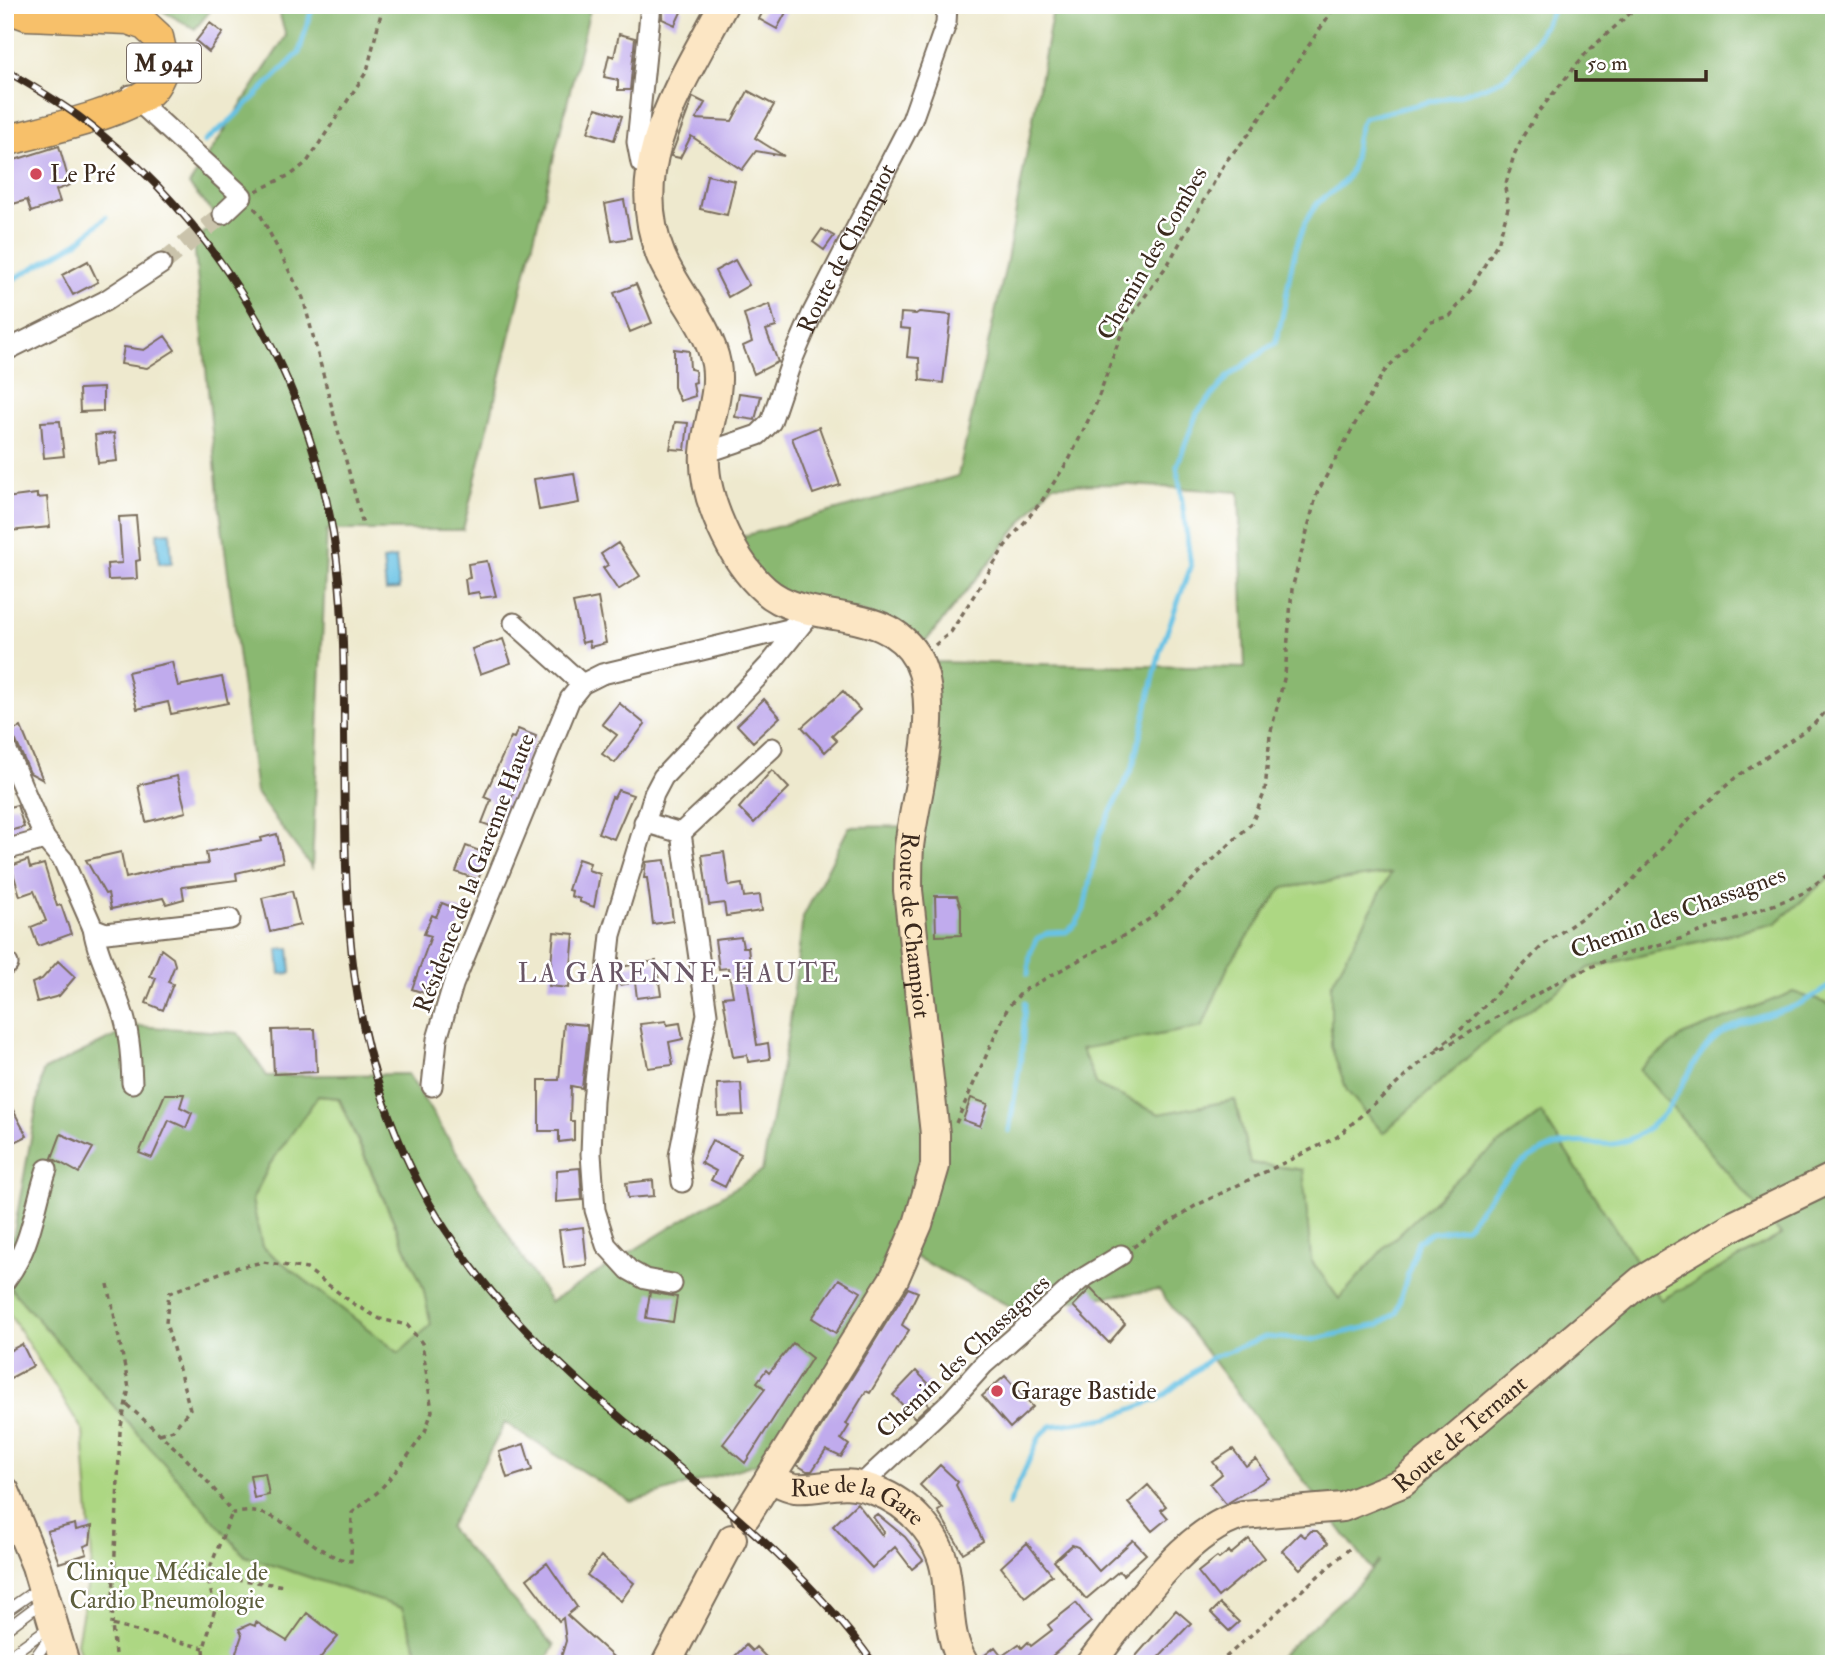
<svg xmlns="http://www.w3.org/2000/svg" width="1839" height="1669" font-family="'IM FELL Double Pica',serif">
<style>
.green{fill:#add783;stroke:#748050;stroke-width:2}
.forest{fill:#8ab871;stroke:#627148;stroke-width:2;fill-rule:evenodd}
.water{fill:#67c2e5;stroke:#517682;stroke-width:2}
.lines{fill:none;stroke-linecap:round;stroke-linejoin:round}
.stream{stroke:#67c2e5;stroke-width:5}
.building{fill:#c0abed}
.street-tunnel{stroke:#cac3ab;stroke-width:19;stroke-dasharray:19 10;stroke-linecap:butt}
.lane-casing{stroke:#7a6d5c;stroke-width:13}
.street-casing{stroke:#7a6d5c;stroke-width:23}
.secondary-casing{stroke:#7a6d5c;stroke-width:32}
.primary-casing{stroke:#7a6d5c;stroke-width:33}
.path{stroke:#7a6d5c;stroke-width:3.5;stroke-dasharray:5 5;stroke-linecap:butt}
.lane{stroke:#fff;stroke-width:10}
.street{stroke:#fff;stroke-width:19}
.secondary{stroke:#fce6c4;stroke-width:28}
.primary{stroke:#f7c06b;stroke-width:30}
.rail-casing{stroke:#3b2a1e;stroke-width:8}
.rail{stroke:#fff;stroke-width:5;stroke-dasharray:16;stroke-linecap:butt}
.poi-dot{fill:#d1495b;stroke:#fff;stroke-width:2.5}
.labels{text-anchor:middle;stroke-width:5;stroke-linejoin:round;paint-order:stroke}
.shield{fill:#fff;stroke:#766a62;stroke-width:2}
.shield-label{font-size:23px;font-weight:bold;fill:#3b2a1e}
.poi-label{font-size:24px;fill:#3b2a1e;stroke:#fff;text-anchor:start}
.street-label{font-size:24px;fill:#3b2a1e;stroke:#fff}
.park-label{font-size:24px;fill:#5d5e3c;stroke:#fff}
.neighbourhood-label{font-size:26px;letter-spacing:2px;fill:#6a5766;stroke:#fff}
</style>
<rect width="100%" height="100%" fill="#fff"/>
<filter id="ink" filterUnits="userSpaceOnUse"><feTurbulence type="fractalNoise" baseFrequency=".0143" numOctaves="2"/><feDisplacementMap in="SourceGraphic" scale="14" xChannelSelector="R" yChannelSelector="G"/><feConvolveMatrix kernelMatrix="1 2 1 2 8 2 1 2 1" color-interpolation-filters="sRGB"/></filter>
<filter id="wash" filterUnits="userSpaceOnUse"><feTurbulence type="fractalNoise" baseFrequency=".00686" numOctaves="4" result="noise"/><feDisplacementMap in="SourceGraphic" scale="28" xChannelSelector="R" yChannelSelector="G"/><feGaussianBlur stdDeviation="1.57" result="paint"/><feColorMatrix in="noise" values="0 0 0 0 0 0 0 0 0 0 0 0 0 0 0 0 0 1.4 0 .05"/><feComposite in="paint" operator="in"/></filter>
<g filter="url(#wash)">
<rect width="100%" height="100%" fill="#eee9ce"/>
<path class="green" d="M 1392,873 L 1331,985 L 1331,1046 L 1486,1041 L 1589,968 L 1776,923 L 1834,873 L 1834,1006 L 1793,992 L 1640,1069 L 1782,1236 L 1661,1301 L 1541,1113 C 1466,1169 1401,1229 1339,1299 L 1311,1260 L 1303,1170 L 1250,1163 L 1235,1100 L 1159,1114 L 1097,1085 L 1081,1048 L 1202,1027 L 1229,964 L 1282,888 Z
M 318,1096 L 338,1098 L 423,1287 L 432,1325 L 399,1353 L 262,1247 L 252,1200 L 270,1164 Z
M 17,1284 L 245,1556 L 402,1608 L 422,1664 L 83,1664 L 77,1643 L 92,1561 L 83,1431 L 5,1307 L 5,1295 Z"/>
<path class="forest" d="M 152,5 L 215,5 L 195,29 Z
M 277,5 L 591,5 L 463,530 L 327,530 L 312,868 L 256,793 L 218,495 L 194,242 L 219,219 L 189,185 L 286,36 Z
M 1058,5 L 1834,5 L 1834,873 L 1776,923 L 1589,968 L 1486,1041 L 1383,1133 L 1347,1091 L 1331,1046 L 1331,985 L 1391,873 L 1282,888 L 1229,964 L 1202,1027 L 1081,1049 L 1097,1085 L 1159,1114 L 1235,1100 L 1250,1163 L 1303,1170 L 1311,1260 L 1339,1299 L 1383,1249 L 1475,1162 L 1541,1113 L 1661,1300 L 1781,1235 L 1639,1069 L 1684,1035 L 1793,992 L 1834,1006 L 1834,1664 L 1271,1664 L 1358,1585 L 1379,1561 L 1371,1569 L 1159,1290 L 1013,1308 L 900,1249 L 775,1458 L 631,1502 L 505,1423 L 449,1528 L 554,1646 L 544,1664 L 422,1664 L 402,1608 L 245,1556 L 5,1282 L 43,1071 L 136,1026 L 238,1033 L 267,1076 L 408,1074 L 550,1302 L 762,1171 L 789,1029 L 803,917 L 849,827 L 913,826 L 929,662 L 1245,668 L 1239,492 L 1115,484 L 1052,485 L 926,641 L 868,614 L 772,592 L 733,539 L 958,476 L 1006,265 L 1052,15 ZM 318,1096 L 339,1098 L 423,1287 L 431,1325 L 399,1353 L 262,1247 L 252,1200 L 270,1164 Z"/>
<path class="water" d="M 170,532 L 172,563 L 159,564 L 157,533 Z
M 396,558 L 399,589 L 386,591 L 383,560 Z
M 289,948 L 291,973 L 280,974 L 278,949 Z"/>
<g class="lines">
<path class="stream" d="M 204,142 L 231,120 L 299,53 L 313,5
M 5,284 L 78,242 L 106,217
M 1028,974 L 1030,954 L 1036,940 L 1047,933 L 1066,932 L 1076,924 L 1084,909 L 1099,836 L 1133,766 L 1160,651 L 1191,566 L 1177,466 L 1197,413 L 1229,376 L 1275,343 C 1291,299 1286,244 1317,204 C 1325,195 1339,189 1346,179 C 1358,162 1353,136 1364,118 C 1398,107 1482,94 1505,77 C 1527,60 1542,28 1556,5
M 1009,1131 L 1022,1051 L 1025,1003
M 1009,1505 L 1040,1436 L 1051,1426 L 1108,1418 L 1159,1399 L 1211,1358 L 1265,1337 L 1311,1340 L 1378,1325 L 1396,1313 L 1418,1241 L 1431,1233 L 1466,1227 C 1493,1192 1523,1148 1571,1143 C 1596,1140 1608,1151 1634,1137 C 1683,1112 1681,1066 1718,1036 C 1741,1018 1770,1017 1797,1005 C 1809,1000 1821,991 1834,984"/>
</g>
<g id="blocks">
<path class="building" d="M 663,5 L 673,5 L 682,10 L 675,25 L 662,19 Z
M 766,5 L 790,5 L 777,29 L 759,19 Z
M 210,23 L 223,33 L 209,52 L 196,41 Z
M 619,34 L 635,38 L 630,90 L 618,90 L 618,80 L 604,77 L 609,55 L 614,57 Z
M 748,91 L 774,105 L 755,138 L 784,156 L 756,151 L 742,170 L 691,136 L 680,158 L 671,156 L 693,97 L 705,103 L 696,119 L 732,121 Z
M 596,108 L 622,116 L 614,140 L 588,132 Z
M 59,146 L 70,185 L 56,190 L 60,202 L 31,212 L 27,200 L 13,204 L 5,181 L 5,163 Z
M 707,175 L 735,181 L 727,215 L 700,209 Z
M 624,200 L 631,238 L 612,241 L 605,204 Z
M 822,229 L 834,236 L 824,250 L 813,242 Z
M 735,260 L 749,285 L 728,297 L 715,271 Z
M 88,261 L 98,282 L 73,295 L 62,275 Z
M 636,284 L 652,323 L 630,332 L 614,293 Z
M 770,304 L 776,327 L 766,330 L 778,362 L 754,374 L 743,346 L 752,342 L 744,314 Z
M 919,312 L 951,315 L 943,383 L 920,380 L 919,358 L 907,357 L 910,329 L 900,328 L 901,313 L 916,314 Z
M 165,336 L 175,350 L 147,368 L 121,364 L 124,347 L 144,350 Z
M 674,349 L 689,351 L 690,369 L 695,370 L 696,382 L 693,383 L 695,396 L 680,401 L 674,387 Z
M 103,388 L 103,411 L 80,412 L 79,389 Z
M 739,393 L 761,396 L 755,420 L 735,417 Z
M 60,421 L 64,456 L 44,458 L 41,422 Z
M 675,422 L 688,423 L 685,450 L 670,449 Z
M 819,427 L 840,485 L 813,494 L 792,438 Z
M 114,433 L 117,461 L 98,463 L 95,435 Z
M 574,473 L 579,503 L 539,510 L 534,479 Z
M 37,494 L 37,498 L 47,497 L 50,527 L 9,531 L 5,498 Z
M 136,516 L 140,560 L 136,561 L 137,579 L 108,580 L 107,564 L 122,563 L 119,517 Z
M 618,543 L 640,576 L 618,590 L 603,568 L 608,565 L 601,554 Z
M 487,561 L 496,596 L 480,598 L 479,592 L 467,594 L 465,579 L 470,578 L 468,564 Z
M 598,598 L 606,643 L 590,647 L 589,641 L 582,643 L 573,603 Z
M 503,639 L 511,663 L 480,674 L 472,649 Z
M 172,662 L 178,686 L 222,677 L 228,703 L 171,714 L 168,702 L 137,709 L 128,672 Z
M 843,691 L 860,710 L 832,736 L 837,741 L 825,752 L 802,727 Z
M 764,699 L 780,717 L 753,742 L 737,725 Z
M 619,703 L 645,724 L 615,763 L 602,754 L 617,735 L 602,724 Z
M 21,727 L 43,780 L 30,773 L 16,741 L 8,732 Z
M 518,729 L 536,736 L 499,829 L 482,823 L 491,800 L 484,797 L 511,737 L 514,738 Z
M 772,770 L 789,788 L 754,823 L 739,808 Z
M 177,776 L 186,812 L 146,822 L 138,785 Z
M 618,790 L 633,795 L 614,839 L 598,833 L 612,797 L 614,798 Z
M 17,805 L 24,827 L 5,832 L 5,808 Z
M 277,834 L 283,862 L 236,873 L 237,880 L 182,887 L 184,899 L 166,904 L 163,898 L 111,909 L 108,893 L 105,894 L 86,860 L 121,852 L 126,878 L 171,867 L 208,864 L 206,852 L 262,841 L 261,838 Z
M 466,846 L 488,854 L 478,880 L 456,872 Z
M 724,852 L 729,886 L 742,884 L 744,897 L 760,895 L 762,911 L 726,916 L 724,903 L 709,905 L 702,855 Z
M 578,859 L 590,863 L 588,870 L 600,874 L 594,907 L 580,902 L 580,899 L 571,896 L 572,891 L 568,890 Z
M 28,860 L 30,868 L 44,864 L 57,906 L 61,905 L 71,934 L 38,946 L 31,927 L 46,921 L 34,891 L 20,896 L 11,866 Z
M 665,860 L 673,921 L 653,924 L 647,878 L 644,878 L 646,862 Z
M 292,891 L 300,925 L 270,932 L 262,898 Z
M 935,896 L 957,896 L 961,908 L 961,935 L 936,936 Z
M 442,903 L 464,912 L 433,996 L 412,989 L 431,936 L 424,934 L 432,915 L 436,917 Z
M 554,932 L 574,934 L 569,988 L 549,986 Z
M 741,937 L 743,947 L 748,947 L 750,965 L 745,965 L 757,1045 L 768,1043 L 770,1059 L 748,1062 L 747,1055 L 733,1057 L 723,997 L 733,996 L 728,968 L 719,969 L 715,940 Z
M 161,949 L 173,958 L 175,965 L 168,982 L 173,984 L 163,1010 L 146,1003 L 156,978 L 150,976 Z
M 58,961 L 75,977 L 59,996 L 37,1002 L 32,983 L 42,979 Z
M 656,961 L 661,995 L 637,998 L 635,982 L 620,985 L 620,967 Z
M 666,1021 L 667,1025 L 680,1023 L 683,1039 L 669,1042 L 673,1065 L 648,1068 L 640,1024 Z
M 564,1023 L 587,1025 L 588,1034 L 582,1088 L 571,1086 L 570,1121 L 574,1121 L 574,1140 L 559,1142 L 559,1131 L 539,1131 L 539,1080 L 559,1080 Z
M 315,1029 L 317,1072 L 274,1074 L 272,1030 Z
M 741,1083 L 743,1115 L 718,1116 L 717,1084 Z
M 165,1094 L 184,1094 L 180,1107 L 192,1113 L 186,1128 L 169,1120 L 152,1158 L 139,1153 Z
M 5,1095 L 27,1136 L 5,1147 Z
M 971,1098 L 988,1104 L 980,1126 L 963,1120 Z
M 61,1134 L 93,1148 L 79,1173 L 52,1158 Z
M 712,1140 L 741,1154 L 725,1187 L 711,1180 L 716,1171 L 701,1163 Z
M 580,1168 L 582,1200 L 556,1202 L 557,1170 Z
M 653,1180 L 654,1196 L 628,1198 L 626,1183 Z
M 583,1227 L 587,1265 L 564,1268 L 559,1230 Z
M 839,1279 L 861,1292 L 836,1333 L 812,1318 Z
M 908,1288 L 918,1292 L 902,1325 L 909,1330 L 870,1393 L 866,1391 L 846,1424 L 849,1426 L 841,1439 L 849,1445 L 841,1457 L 826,1450 L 812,1471 L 807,1471 L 797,1465 Z
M 1091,1288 L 1125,1324 L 1109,1343 L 1073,1306 Z
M 650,1292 L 677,1297 L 673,1322 L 646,1318 Z
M 793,1343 L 812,1358 L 745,1463 L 723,1444 L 765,1389 L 757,1382 L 766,1370 L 769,1373 Z
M 22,1344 L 33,1366 L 5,1381 L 5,1353 Z
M 916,1371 L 934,1389 L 924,1400 L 929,1405 L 915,1418 L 893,1395 Z
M 1005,1376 L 1033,1407 L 1010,1428 L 982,1396 Z
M 524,1444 L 532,1470 L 507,1478 L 499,1452 Z
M 1233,1449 L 1246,1466 L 1256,1459 L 1269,1478 L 1226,1504 L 1210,1484 L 1222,1474 L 1213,1462 Z
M 940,1465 L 958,1482 L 956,1485 L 983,1541 L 963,1553 L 938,1511 L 943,1508 L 920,1485 Z
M 265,1473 L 269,1495 L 254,1498 L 250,1475 Z
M 1148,1485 L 1166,1506 L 1161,1510 L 1168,1518 L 1152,1531 L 1128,1503 Z
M 857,1503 L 882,1535 L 884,1532 L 873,1517 L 877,1514 L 905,1537 L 923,1560 L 912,1569 L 895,1547 L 872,1568 L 833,1526 Z
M 75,1524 L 76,1530 L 92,1526 L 90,1544 L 84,1546 L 87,1554 L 59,1563 L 47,1531 Z
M 1311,1531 L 1317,1531 L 1328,1543 L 1300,1569 L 1282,1551 L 1300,1533 L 1305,1537 Z
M 1249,1539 L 1264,1558 L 1218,1597 L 1198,1572 L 1217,1557 L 1219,1559 L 1229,1551 L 1231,1554 Z
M 1133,1540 L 1146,1554 L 1123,1575 L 1119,1571 L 1086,1599 L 1054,1561 L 1072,1545 L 1078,1547 L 1099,1571 Z
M 1027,1543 L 1052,1575 L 1025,1597 L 1001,1567 Z
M 601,1556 L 634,1583 L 621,1601 L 587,1575 Z
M 547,1563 L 577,1607 L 567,1615 L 621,1664 L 559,1664 L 566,1641 L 563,1618 L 559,1621 L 527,1579 Z
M 1076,1603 L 1091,1622 L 1043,1664 L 980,1664 L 980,1659 L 995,1647 L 1002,1656 L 1019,1644 L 1022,1648 L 1028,1642 L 1031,1646 L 1052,1630 L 1048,1625 Z
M 1220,1604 L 1239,1622 L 1229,1631 L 1211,1613 Z
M 1176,1610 L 1191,1623 L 1152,1664 L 1129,1664 Z
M 307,1613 L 338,1637 L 315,1664 L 245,1664 L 240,1660 L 236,1653 L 242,1635 L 239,1629 L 250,1624 L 255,1626 L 256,1622 L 287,1641 Z
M 746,1645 L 752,1651 L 756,1647 L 773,1664 L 739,1664 L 735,1656 Z"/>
</g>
</g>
<g filter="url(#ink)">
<use href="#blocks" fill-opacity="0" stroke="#7a6d5c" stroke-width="2"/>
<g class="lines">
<path class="street-tunnel" d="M 161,264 L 223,214"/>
<g class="lane-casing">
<path id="lane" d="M 5,1612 L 39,1588
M 5,1630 L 37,1606 L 38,1600
M 673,1656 L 692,1664
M 5,1659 L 51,1626
M 24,1664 L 37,1655 L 50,1637"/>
</g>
<g class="street-casing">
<g id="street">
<path d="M 131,95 L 242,196 L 223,214"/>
<path d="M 651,167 L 641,163 L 637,142 L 651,5"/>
<path d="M 5,351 L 105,301 L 161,264"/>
<path id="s1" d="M 705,453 L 758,435 L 771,422 L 791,363 L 813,312 L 912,120 L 946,24 L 947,5"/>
<path d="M 514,623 L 582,684"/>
<path d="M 5,746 L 45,839"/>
<path d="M 644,822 L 681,833 L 707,1014 L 679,1156 L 682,1182"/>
<path d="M 681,833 L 772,748"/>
<path d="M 5,850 L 45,839 L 63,860 L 93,928 L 106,933 L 230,919"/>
<path d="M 93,928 C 98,959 115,986 124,1017 C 130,1038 131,1060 132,1083"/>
<path d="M 5,965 L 8,964"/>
<path d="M 432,1086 L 437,1039 L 453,985 L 570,699 L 582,684 L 602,674 L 789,629 L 814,609 L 770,664 L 663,777 L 654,794 L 611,935 L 593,1100 L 591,1154 L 595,1210 L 606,1245 L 629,1270 L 645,1279 L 672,1284"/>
<path d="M 5,1281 C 33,1244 33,1210 47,1169"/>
<path d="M 861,1485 L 950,1402 L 984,1364 L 1080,1280 L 1121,1255"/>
</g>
</g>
<g class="secondary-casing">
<g id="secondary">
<path id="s2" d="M 723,5 C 682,83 624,165 661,256 C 676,292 709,325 716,364 C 721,395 707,423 705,453 C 702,496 732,561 765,590 C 808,628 887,601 918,660 C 943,710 915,794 909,847 C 908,861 908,876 908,890 L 935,1134 L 935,1166 L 918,1224 L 895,1277 L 746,1516"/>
<path id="s3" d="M 770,1478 C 777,1481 786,1487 795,1488 C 826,1490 839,1477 874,1490 C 910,1503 941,1536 946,1575 C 951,1607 947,1636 964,1664"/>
<path d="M 5,1491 L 36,1566 L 65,1664"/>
<path d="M 666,1664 L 732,1539"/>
<path id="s4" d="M 1090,1664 C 1128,1616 1183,1530 1243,1515 L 1343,1507 L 1402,1483 L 1642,1280 L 1735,1225 L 1834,1177"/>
</g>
</g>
<g class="primary-casing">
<path id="primary" d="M 5,7 L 27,15 L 128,19 L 145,25 L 158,37 L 164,64 C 161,74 157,85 149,92 C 117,116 44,130 5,141"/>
</g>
<path class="path" d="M 256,191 L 292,174 L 307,162 L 367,71 L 383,5
M 254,208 L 260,214 L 303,298 L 363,525
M 935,645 L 951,632 L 1005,546 L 1041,502 L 1070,458 L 1096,404 L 1124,326 L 1168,264 L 1226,161 L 1249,134 L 1336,5
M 1437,1049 L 1466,1025 L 1543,945 L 1627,886 L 1692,816 L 1735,778 L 1813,725 L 1834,703
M 956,1123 L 1008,1007 L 1023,991 L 1130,932 L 1155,915 L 1252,823 L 1265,791 L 1270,735 L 1285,675 L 1292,589 L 1317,493 L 1383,373 L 1431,321 L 1450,316 L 1469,292 L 1499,240 L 1508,208 L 1505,187 L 1514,155 L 1523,136 L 1539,111 L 1586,53 L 1639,5
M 1133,1247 L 1195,1206 L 1337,1137 L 1427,1057 L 1556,983 L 1611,958 L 1683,938 L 1781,902 L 1803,893 L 1834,870
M 108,1284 L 129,1388 L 120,1431 L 112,1625
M 127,1405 C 166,1439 202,1470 232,1513
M 160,1434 L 173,1430 L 190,1409 L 166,1323 L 169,1293 L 230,1269 L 263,1262 L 307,1269 L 354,1304 L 380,1319 L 407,1325 L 422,1343 L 432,1411 L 425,1432 L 405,1460 L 379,1491 L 352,1513 L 351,1561 C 315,1557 290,1515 254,1512 C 247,1511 239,1513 232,1513
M 207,1575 L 285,1586
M 116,1664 L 112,1625 L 204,1648
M 205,1664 L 204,1648 L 215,1609 L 207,1575 L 232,1513
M 1218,1664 L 1349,1549"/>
<use href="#lane" class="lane"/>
<use href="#street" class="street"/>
<use href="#secondary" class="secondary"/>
<use href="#primary" class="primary"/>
<g class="rail-casing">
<path id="rail" d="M 5,70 C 30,85 55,99 78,116 C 214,218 304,366 333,533 C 344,599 344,667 344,735 C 346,897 341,1026 415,1176 C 517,1384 743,1480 874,1664"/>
</g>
<use href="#rail" class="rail"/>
</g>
</g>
<g class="poi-dot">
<circle cx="36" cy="174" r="7"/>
<circle cx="997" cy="1391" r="7"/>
</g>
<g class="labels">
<rect class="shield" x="127" y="43.5" width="74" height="39" rx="5"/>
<g class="shield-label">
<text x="164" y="71">M 941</text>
</g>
<g class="poi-label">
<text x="50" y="182">Le Pré</text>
<text x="1011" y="1399">Garage Bastide</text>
</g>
<g class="street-label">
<text dy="8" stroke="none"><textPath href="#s1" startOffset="264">Route de Champiot</textPath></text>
<text transform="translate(1152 253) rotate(-60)" y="8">Chemin des Combes</text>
<text transform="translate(474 873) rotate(-69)" y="8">Résidence de la Garenne Haute</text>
<text transform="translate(1678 912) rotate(-20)" y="8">Chemin des Chassagnes</text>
<text dy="8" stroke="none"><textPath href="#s2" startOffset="1076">Route de Champiot</textPath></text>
<text transform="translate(963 1356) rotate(-43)" y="8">Chemin des Chassagnes</text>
<text dy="8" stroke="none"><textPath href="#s4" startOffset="457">Route de Ternant</textPath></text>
<text dy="8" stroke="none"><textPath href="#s3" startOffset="93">Rue de la Gare</textPath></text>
</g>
<g class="park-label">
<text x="167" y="1580">Clinique Médicale de<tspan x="167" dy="28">Cardio Pneumologie</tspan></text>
</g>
<g class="neighbourhood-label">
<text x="679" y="982">LA GARENNE-HAUTE</text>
</g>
</g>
<rect width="1839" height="1669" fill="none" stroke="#fff" stroke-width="28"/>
<path d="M1576 70v10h130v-10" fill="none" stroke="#3b2a1e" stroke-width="3.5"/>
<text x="1587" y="70" font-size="21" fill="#3b2a1e" stroke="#ffffff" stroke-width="5" paint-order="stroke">50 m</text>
</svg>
